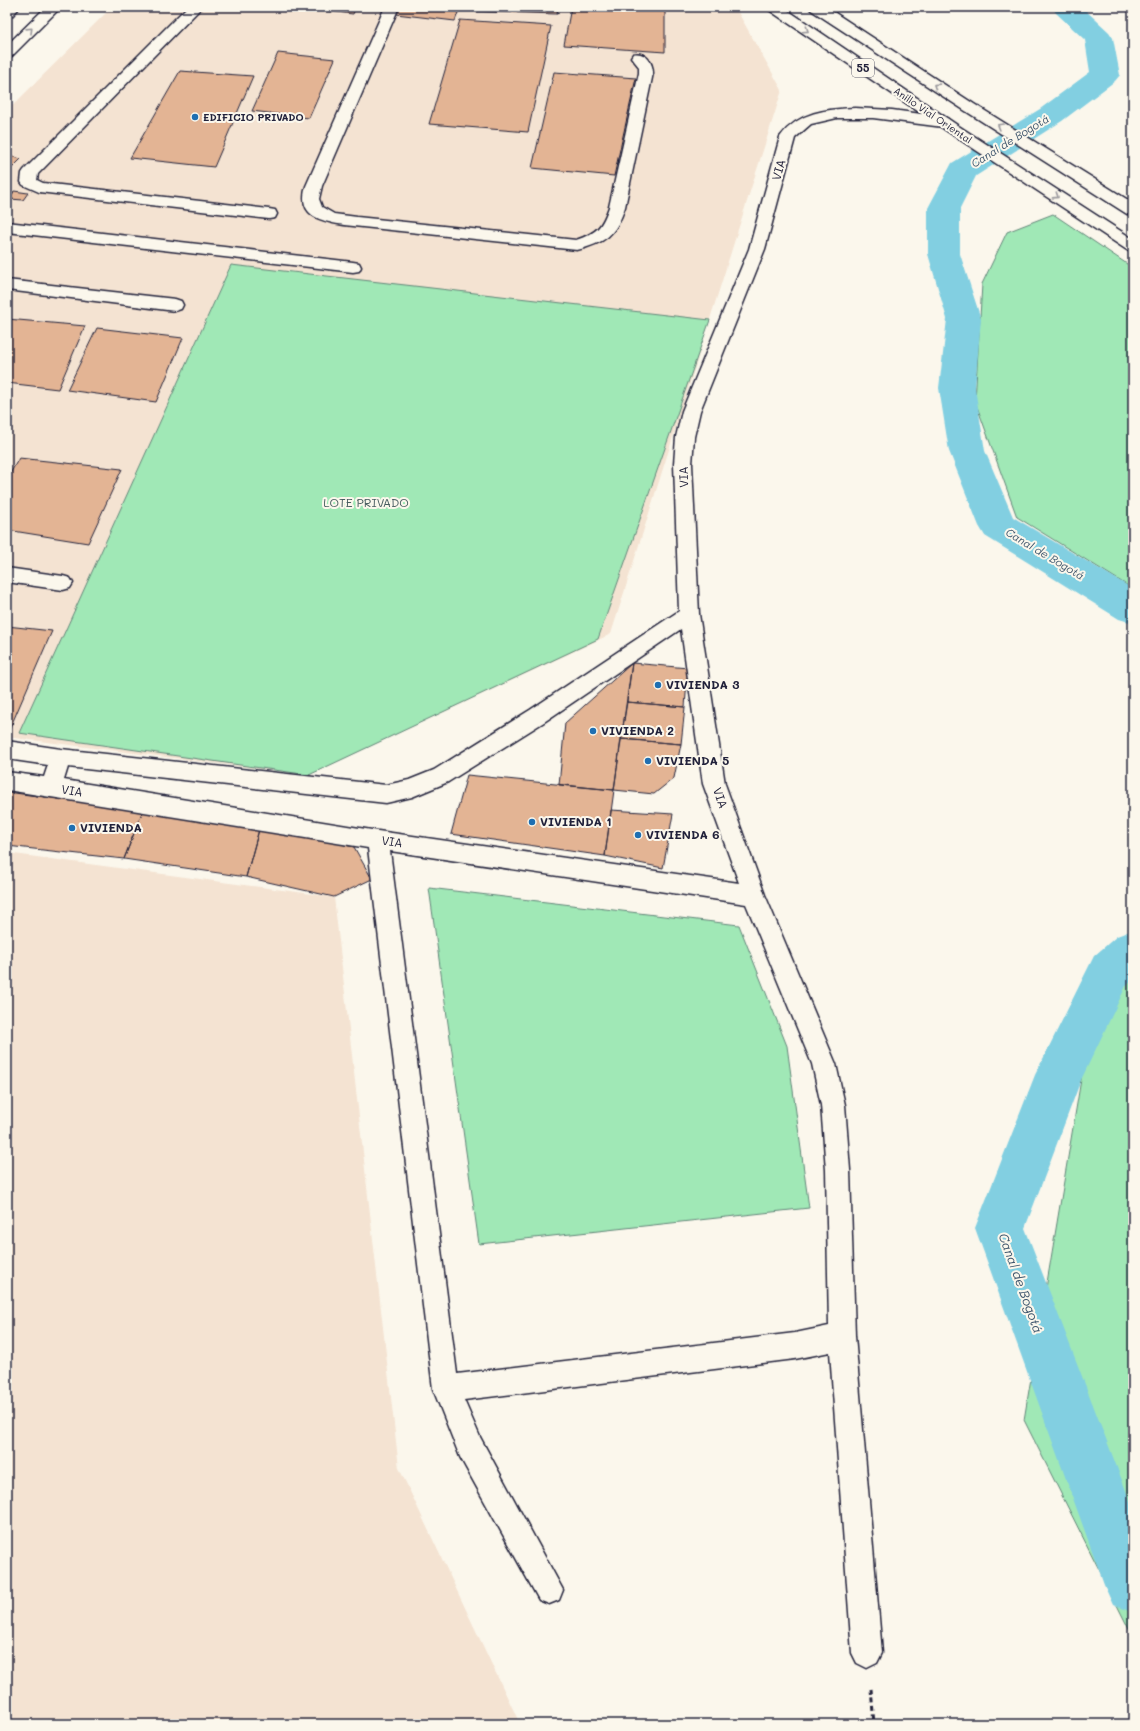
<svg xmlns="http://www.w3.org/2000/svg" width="1140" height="1731" font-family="Mali,sans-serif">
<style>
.built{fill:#f4e3d2}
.green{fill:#a0e8b6;stroke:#618578}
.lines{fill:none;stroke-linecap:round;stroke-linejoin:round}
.canal{fill:#82cfe1;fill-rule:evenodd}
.building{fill:#e3b494;stroke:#22223b}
.minor-casing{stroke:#22223b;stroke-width:3}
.highway-casing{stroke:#22223b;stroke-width:3}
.path{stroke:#22223b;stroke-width:3;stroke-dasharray:5 3.5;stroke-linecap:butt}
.minor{fill:#fbf7ec;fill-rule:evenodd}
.highway{fill:#fbf7ec;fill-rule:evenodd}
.oneway{stroke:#99979c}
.poi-dot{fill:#1f6fb2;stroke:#fbf7ec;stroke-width:1.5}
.labels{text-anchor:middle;stroke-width:4;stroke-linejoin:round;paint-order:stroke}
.far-street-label{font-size:10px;fill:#22223b;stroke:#fbf7ec}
.far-poi-label{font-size:10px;font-weight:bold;fill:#22223b;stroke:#fbf7ec;text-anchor:start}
.shield{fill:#fbf7ec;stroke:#636270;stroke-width:1}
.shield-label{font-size:11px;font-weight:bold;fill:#22223b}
.far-water-label{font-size:11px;font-style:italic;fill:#3f566d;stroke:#fbf7ec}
.street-label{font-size:12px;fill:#22223b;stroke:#fbf7ec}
.park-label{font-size:12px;fill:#485d60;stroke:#fbf7ec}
.poi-label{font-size:12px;font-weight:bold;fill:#22223b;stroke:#fbf7ec;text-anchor:start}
.water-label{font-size:13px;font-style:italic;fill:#3f566d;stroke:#fbf7ec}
</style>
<rect width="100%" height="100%" fill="#fbf7ec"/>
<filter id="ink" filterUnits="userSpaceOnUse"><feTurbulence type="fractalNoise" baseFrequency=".025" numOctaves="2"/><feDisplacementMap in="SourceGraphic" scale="8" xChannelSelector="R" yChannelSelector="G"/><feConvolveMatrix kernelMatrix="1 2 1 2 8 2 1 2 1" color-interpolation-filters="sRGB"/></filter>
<g filter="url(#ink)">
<path class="built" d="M 112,7 L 735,7 L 782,90 L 611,634 L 309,775 L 7,737 L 7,111 Z
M 7,853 L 334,897 L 399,1468 L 520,1724 L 7,1724 Z"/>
<path class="green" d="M 1053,214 L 1133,268 L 1133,589 L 1017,517 L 975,401 L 982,284 L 1007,232 Z
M 231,265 L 710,320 L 598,639 L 309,775 L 19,733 Z
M 429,888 L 739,925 L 787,1046 L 809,1208 L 479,1244 Z
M 1133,969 L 1133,1637 L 1024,1420 L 1094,1002 Z"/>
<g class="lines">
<path class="canal" d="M 1052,7 L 1082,7 L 1109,32 L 1113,38 L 1120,75 L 1115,81 L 1062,121 L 976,176 L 960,208 L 960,254 L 981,319 L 975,388 L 985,451 L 1013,517 L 1133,589 L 1133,623 L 1119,619 L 985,536 L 979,526 L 949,451 L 939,388 L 947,319 L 928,254 L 928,208 L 952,163 L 1040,109 L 1090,72 L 1085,40 L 1056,13 Z
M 1133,930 L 1133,979 L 1126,986 L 1081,1080 L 1025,1228 L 1133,1509 L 1133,1613 L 1113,1604 L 1104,1584 L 975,1228 L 1035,1075 L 1094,956 L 1117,936 Z"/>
</g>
<path class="building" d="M 295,7 L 356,7 L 353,14 Z
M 399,7 L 460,7 L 455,21 L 396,14 Z
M 468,7 L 558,7 L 557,14 L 467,11 Z
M 571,7 L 665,7 L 665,52 L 564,45 Z
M 460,20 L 551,26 L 528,132 L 429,124 Z
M 278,53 L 335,59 L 309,118 L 252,111 Z
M 180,71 L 253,76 L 214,167 L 130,158 Z
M 554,72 L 636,78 L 614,176 L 532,168 Z
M 7,155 L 21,159 L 7,173 Z
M 14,191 L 28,193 L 23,200 L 10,199 Z
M 7,319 L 85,326 L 58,389 L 7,383 Z
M 97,328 L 183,338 L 156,402 L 67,390 Z
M 19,458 L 122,469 L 88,543 L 7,530 L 7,479 Z
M 7,626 L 52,631 L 7,735 Z
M 632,663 L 614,790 L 559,785 L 565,723 Z
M 632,663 L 688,668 L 685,707 L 627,702 Z
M 627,702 L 685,707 L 681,744 L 621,739 Z
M 621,739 L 681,744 L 674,778 L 654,794 L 614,790 Z
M 467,775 L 614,790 L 605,856 L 451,834 Z
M 7,792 L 143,810 L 124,859 L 7,846 Z
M 143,810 L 260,826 L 246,877 L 124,859 Z
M 611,810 L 673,814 L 663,868 L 605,856 Z
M 260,826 L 354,847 L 372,879 L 334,897 L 246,877 Z"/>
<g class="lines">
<g class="minor-casing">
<path id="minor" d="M 7,7 L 20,7 L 12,16 L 7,17 Z
M 46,7 L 61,7 L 12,56 L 7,57 L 7,45 Z
M 187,7 L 202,7 L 38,174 L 37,180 L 43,183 L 269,209 L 275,210 L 277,214 L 275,218 L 269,219 L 39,192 L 23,185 L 21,182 L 22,173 L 24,170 Z
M 385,7 L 399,7 L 322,186 L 319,199 L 322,207 L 334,214 L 357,217 L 576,240 C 597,233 602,227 609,207 L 639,73 L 639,67 L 631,57 L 633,54 C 645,51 653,62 653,73 L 625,207 C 616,235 605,243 577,250 L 344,225 C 320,221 297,216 306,186 Z
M 855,108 L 892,110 L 943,117 L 948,119 L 951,122 L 948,125 L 943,127 L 873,118 L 837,118 L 811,124 L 795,138 L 765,249 L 700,411 L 694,437 L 692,464 L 699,614 L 725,784 L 765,895 L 836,1064 L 845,1105 L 850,1170 L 855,1336 L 882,1653 L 877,1663 L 867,1668 L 857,1663 L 852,1653 L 830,1352 L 795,1359 L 464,1400 L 480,1437 L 563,1590 L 559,1600 L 549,1604 L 539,1600 L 460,1457 L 433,1389 L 368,848 L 7,790 L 7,772 L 44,777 L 48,765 L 7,759 L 7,741 L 61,749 L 386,785 L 409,780 L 434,770 L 530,710 L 679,611 L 674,464 L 676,437 L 682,411 L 749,249 L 780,137 C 798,112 827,109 855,108 ZM 681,629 L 703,784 L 739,883 L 378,831 L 64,780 L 68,767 L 386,803 L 412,797 L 448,782 L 544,722 ZM 390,851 L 746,904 L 812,1064 L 821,1105 L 826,1170 L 829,1326 L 795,1333 L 457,1374 Z
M 7,222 L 353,262 L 359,263 L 361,267 L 359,271 L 353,272 L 7,232 Z
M 7,280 L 175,299 L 181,301 L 183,305 L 181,309 L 175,311 L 7,290 Z
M 7,568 L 63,576 L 70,578 L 73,583 L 70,588 L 63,590 L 7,582 Z"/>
</g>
<g class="highway-casing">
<path id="highway" d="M 767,7 L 783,7 L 957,125 L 1133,239 L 1133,251 L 1127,250 L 947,131 L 769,10 Z
M 809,7 L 826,7 L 974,104 L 1133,203 L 1133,215 L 1127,214 L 964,110 L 811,10 Z"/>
</g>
<path class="path" d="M 871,1689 L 874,1724"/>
<use href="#minor" class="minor"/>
<use href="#highway" class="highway"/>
</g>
<defs><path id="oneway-chevron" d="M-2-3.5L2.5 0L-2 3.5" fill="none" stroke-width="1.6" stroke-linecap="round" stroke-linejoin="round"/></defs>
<g class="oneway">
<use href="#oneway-chevron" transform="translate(30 30) rotate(-44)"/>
<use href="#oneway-chevron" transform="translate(806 30) rotate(34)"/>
<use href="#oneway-chevron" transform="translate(936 86) rotate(-147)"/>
<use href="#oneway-chevron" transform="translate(1000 126) rotate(-149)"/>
<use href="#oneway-chevron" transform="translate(1056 196) rotate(33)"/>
</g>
</g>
<g class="poi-dot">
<circle cx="195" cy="117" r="4"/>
<circle cx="658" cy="685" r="4"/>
<circle cx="593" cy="731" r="4"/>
<circle cx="648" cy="761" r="4"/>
<circle cx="532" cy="822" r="4"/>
<circle cx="72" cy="828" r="4"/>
<circle cx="638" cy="835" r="4"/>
</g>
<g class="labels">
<g class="far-street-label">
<text transform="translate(933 115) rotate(34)" y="4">Anillo Vial Oriental</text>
</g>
<g class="far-poi-label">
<text x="203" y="121">EDIFICIO PRIVADO</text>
</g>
<rect class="shield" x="852" y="59" width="22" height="18" rx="3"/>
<g class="shield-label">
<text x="863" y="72">55</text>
</g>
<g class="far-water-label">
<text transform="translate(1010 141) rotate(-32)" y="4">Canal de Bogotá</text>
<text transform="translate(1045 554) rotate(31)" y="4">Canal de Bogotá</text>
</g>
<g class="street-label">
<text transform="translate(779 170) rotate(-75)" y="4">VIA</text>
<text transform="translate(684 477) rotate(-92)" y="4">VIA</text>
<text transform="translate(72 791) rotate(9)" y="4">VIA</text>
<text transform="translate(720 798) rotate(71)" y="4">VIA</text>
<text transform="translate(392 842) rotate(8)" y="4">VIA</text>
</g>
<g class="park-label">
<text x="366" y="507">LOTE PRIVADO</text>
</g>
<g class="poi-label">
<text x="666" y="689">VIVIENDA 3</text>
<text x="601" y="735">VIVIENDA 2</text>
<text x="656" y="765">VIVIENDA 5</text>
<text x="540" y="826">VIVIENDA 1</text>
<text x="80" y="832">VIVIENDA</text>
<text x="646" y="839">VIVIENDA 6</text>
</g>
<g class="water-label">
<text transform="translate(1021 1283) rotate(70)" y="5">Canal de Bogotá</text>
</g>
</g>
<rect width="1140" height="1731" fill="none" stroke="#fbf7ec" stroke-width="24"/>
<rect x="12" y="12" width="1116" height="1707" fill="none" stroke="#22223b" stroke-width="1.5" filter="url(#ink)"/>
</svg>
